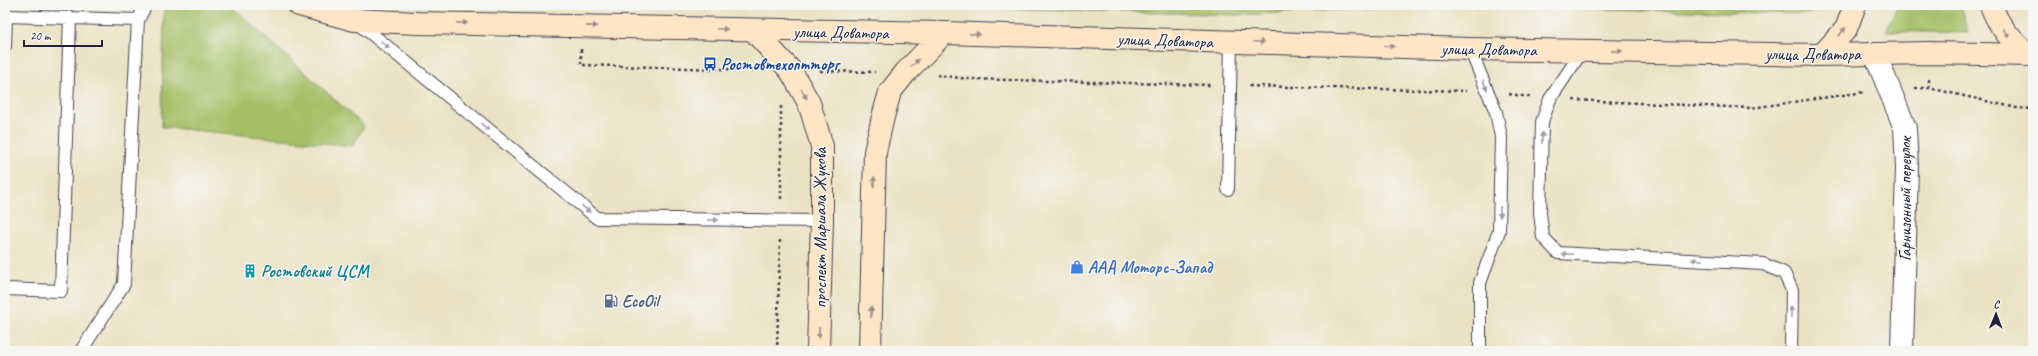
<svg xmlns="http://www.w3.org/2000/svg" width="2038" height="356" font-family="Caveat,sans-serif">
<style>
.green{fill:#a6bf66;stroke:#647050}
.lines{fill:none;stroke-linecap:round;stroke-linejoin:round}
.lane-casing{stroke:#403f4f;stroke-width:14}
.street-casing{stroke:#403f4f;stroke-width:24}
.secondary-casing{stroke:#403f4f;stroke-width:24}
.path{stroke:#403f4f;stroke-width:2.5;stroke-dasharray:3 3;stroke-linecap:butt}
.lane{stroke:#fff;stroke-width:12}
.street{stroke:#fff;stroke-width:22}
.secondary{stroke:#fde5c5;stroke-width:22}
.oneway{fill:#9a8d87}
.oneway2{fill:#9c9ca7}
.labels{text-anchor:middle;stroke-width:3;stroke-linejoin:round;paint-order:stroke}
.street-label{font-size:17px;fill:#22223b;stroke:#f6f6f2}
.transit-label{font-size:17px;font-weight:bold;fill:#164399;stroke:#f6f6f2;text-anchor:start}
.shop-label{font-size:17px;font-weight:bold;fill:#366cbe;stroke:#f6f6f2;text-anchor:start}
.culture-label{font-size:17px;font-weight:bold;fill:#0d838f;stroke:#f6f6f2;text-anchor:start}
.service-label{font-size:17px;font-weight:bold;fill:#4e5e75;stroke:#f6f6f2;text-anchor:start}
</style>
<rect width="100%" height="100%" fill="#f6f6f2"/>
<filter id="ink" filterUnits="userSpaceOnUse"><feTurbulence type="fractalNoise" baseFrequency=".025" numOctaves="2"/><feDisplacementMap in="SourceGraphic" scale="8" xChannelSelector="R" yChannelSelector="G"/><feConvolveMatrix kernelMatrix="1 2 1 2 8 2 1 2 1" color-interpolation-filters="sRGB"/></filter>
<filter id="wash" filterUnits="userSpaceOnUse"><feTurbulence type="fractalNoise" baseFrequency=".012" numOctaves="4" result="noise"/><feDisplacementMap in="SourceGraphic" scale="16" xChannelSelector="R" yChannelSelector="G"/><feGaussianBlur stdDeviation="0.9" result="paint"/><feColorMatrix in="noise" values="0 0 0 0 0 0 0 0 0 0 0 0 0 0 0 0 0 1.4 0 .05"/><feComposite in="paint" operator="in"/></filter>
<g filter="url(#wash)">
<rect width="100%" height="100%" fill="#eae2c2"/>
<path class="green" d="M 164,5 L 230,5 L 364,126 L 353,146 L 162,127 Z
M 891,5 L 1829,5 L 1818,11 L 1805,14 L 1445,5 L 1238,15 Z
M 1898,5 L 1960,5 L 1968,33 L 1886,31 Z"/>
</g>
<g filter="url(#ink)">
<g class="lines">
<g class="lane-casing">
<path id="lane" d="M 5,16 L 138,20 L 146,5
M 357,22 L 597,218 L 822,221
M 5,46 L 6,16
M 1470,49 L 1496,112 L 1501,137 L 1499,231 L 1480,283 L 1480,351
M 1583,50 L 1550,99 L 1542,122 L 1540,213 L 1543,237 L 1558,253 L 1763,264 L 1784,273 L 1792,290 L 1791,351
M 1228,189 L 1231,42
M 5,289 L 61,291 L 70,17
M 81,351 L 124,284 L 138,20"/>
</g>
<g class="street-casing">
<path id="street" d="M 1875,54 L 1905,128 L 1907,167 L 1902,351"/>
</g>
<g class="secondary-casing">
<path id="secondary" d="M 299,5 L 354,20 L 417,23 L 944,33 L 1470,49 L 1822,55 L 1929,53 L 2033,55
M 1991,5 C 1998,26 2012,41 2028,55
M 754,31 L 791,71 L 809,103 L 822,146 L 822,221 L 818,351
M 1822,55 L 1846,29 L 1855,5
M 870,351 L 875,152 L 883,117 L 890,92 L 906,72 L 944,33"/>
</g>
<path class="path" d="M 581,49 L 581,65 L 757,70
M 820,71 L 875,72
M 937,75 L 968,79 L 1210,85
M 1249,86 L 1466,91
M 1915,88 L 1929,88 L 2017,108 L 2033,109
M 1929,88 L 1929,78
M 1509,94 L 1530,97
M 1573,100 L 1751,108 L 1864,92
M 781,106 L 781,201
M 777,351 L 780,240"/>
<use href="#lane" class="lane"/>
<use href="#street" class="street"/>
<use href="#secondary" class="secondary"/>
</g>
<defs><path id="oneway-solid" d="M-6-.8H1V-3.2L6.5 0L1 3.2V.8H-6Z"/></defs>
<g class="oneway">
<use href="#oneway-solid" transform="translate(462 23) rotate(1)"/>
<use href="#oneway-solid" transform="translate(592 26) rotate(1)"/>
<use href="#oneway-solid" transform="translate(722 29) rotate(3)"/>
<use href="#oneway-solid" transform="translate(1842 32) rotate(-51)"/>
<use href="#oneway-solid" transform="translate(2006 33) rotate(55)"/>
<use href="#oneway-solid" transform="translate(975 34) rotate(2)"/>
<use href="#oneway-solid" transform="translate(1259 42) rotate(2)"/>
<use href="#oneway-solid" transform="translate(1389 46) rotate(2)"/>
<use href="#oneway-solid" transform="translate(1617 51) rotate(1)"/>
<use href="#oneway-solid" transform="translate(915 63) rotate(-45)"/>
<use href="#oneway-solid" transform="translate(804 94) rotate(60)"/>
<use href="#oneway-solid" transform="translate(874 182) rotate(-89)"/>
<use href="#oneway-solid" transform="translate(871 312) rotate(-89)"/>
<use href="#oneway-solid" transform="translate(819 333) rotate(92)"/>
</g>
<g class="oneway2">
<use href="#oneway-solid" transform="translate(385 45) rotate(39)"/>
<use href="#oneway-solid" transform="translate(1485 85) rotate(68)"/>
<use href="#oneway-solid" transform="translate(485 127) rotate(39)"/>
<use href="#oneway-solid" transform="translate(1542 138) rotate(-89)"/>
<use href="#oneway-solid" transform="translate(586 209) rotate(39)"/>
<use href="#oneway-solid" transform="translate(1500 212) rotate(91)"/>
<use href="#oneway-solid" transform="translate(713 220) rotate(1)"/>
<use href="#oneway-solid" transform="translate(1567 254) rotate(-177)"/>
<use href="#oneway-solid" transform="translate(1697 260) rotate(-177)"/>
<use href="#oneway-solid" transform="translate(1791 312) rotate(-89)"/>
</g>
</g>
<defs>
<g id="bus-bare" transform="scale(1.08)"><path d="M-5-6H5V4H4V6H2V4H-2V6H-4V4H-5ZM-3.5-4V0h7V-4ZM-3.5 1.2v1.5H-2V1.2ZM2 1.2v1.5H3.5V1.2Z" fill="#1a4fb4" stroke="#f6f6f2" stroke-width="2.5" paint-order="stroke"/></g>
<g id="shop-bare" transform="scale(1.08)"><path d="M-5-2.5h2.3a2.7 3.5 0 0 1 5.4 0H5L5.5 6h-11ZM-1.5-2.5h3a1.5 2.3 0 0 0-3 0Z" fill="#3f7fe0" stroke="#f6f6f2" stroke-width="2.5" paint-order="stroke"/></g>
<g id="building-bare" transform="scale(1.08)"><path d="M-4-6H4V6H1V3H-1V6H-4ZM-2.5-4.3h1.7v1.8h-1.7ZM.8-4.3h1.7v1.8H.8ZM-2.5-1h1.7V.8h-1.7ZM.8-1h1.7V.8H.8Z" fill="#0f9aa8" stroke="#f6f6f2" stroke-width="2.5" paint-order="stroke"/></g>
<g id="fuel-bare" transform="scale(1.08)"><path d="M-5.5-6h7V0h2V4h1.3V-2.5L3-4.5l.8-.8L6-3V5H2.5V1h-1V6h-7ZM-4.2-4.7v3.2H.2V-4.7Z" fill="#5c6f8a" stroke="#f6f6f2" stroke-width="2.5" paint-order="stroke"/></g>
</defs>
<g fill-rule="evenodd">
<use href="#bus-bare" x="710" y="64"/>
<use href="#shop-bare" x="1077" y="267"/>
<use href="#building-bare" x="250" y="271"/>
<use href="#fuel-bare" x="611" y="301"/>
</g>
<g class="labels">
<g class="street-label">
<text transform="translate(841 32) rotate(1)" y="6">улица Доватора</text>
<text transform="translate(1165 40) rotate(2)" y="6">улица Доватора</text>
<text transform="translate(1489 49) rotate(1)" y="6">улица Доватора</text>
<text x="1813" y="60">улица Доватора</text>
<text transform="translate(1905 199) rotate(-90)" y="6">Гарнизонный переулок</text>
<text transform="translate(820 228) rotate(-90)" y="6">проспект Маршала Жукова</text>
</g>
<g class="transit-label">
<text x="721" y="70">Ростовтехоптторг</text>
</g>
<g class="shop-label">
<text x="1088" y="273">ААА Моторс-Запад</text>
</g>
<g class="culture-label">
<text x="261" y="277">Ростовский ЦСМ</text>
</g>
<g class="service-label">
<text x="622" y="307">EcoOil</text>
</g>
</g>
<rect width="2038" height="356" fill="none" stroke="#f6f6f2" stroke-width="20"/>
<g transform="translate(1996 314) rotate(1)" stroke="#f6f6f2" stroke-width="3" paint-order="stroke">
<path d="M0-3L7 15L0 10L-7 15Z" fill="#22223b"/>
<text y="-6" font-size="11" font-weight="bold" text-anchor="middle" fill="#22223b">С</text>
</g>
<path d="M24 40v6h78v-6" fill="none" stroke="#22223b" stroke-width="2"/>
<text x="30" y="40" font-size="12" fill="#22223b" stroke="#f6f6f2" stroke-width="3" paint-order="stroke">20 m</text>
</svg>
